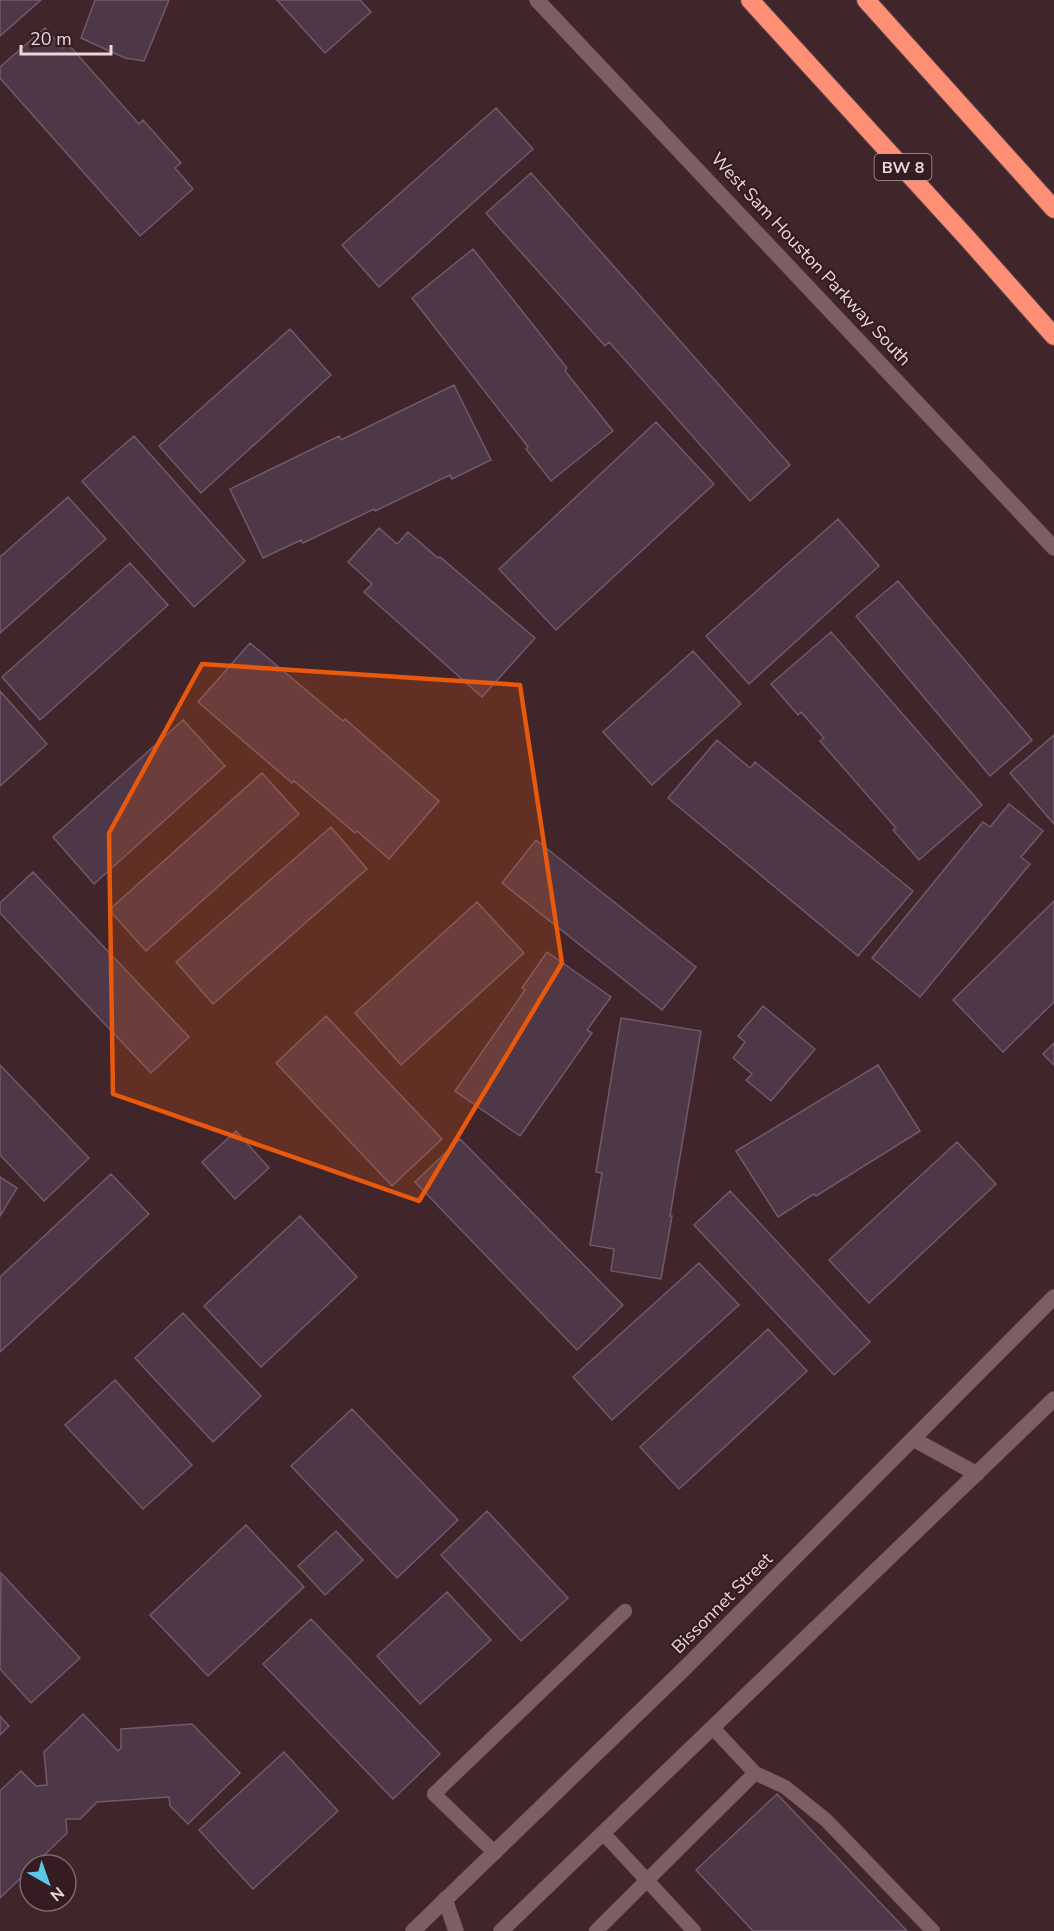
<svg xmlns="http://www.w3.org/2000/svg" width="1054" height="1931" font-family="'Nunito Sans',sans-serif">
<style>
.building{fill:#4e3848;stroke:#71596b;stroke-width:1.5}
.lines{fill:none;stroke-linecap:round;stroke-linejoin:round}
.service-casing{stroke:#594247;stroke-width:15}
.secondary-casing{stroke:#594247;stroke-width:16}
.motorway-casing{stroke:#594247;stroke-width:20}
.service{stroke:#7d5e65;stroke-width:14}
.secondary{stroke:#7d5e65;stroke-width:15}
.motorway{stroke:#fe8e74;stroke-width:18}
.marked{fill:#e8590c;fill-opacity:0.2;stroke:#e8590c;stroke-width:4.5;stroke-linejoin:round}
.labels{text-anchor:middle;stroke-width:4.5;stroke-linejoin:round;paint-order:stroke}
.shield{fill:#351c22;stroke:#b39fa3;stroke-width:1.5}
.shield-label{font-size:16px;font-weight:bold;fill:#e9d7da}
.street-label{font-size:18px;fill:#e9d7da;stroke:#351c22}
</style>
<rect width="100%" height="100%" fill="#40252b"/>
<path class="building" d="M 0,0 L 41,0 L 0,36 Z
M 95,0 L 169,0 L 144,61 L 125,58 L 81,38 Z
M 277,0 L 360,0 L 371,12 L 325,53 Z
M 45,28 L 63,48 L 68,44 L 139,124 L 143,120 L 181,163 L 175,168 L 193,189 L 140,236 L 0,78 L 0,67 Z
M 496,108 L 533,149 L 379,287 L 342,245 Z
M 531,173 L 790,465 L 750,501 L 609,342 L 605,346 L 486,213 Z
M 473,249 L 567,368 L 565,371 L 613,431 L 551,481 L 526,449 L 528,447 L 412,298 Z
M 290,329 L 331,375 L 201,493 L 159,446 Z
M 454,385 L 491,460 L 452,479 L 450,475 L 375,511 L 374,509 L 303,543 L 301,540 L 263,558 L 230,489 L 339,436 L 341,440 Z
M 656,422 L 714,484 L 556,630 L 499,569 Z
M 134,436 L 245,561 L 194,607 L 82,481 Z
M 68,497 L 106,539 L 0,633 L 0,557 Z
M 838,519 L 879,566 L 749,684 L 706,636 Z
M 379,528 L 397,544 L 408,532 L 438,558 L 440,557 L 535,638 L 482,697 L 364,592 L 372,584 L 348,562 Z
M 130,563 L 168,605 L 40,720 L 2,677 Z
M 898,581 L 1032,740 L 990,776 L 856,616 Z
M 831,632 L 982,805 L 919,860 L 893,830 L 896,828 L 820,741 L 824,738 L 801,712 L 798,715 L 771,684 Z
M 250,643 L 343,721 L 345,719 L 439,801 L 389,859 L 357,831 L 355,833 L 294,781 L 292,783 L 198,702 Z
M 693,651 L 741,704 L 652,785 L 603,732 Z
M 0,691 L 47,744 L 0,786 Z
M 183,720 L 225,766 L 94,884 L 53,837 Z
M 1054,735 L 1054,824 L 1010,773 Z
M 717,740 L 750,768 L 755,762 L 913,891 L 858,956 L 668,798 Z
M 262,773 L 299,814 L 146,951 L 109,910 Z
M 1009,804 L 1043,831 L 1021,857 L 1030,864 L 920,997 L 872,958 L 983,822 L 990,827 Z
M 331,827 L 367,869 L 213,1004 L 176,962 Z
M 536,840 L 696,967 L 662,1010 L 502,883 Z
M 33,872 L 189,1037 L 151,1073 L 0,913 L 0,903 Z
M 1054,901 L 1054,1002 L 1003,1052 L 953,1000 Z
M 477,902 L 524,953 L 401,1065 L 355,1013 Z
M 547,952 L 611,997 L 587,1030 L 592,1033 L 520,1136 L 455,1091 L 525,990 L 522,988 Z
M 763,1006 L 815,1049 L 771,1101 L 746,1080 L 752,1074 L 733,1058 L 745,1042 L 738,1036 Z
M 326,1016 L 442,1139 L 392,1186 L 276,1063 Z
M 621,1018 L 701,1031 L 670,1216 L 672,1216 L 661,1279 L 611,1271 L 614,1249 L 590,1245 L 602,1173 L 596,1172 Z
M 1054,1043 L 1054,1065 L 1043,1054 Z
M 0,1065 L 89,1158 L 44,1201 L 0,1155 Z
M 878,1065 L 920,1131 L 816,1196 L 814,1194 L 778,1217 L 736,1151 Z
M 236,1131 L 269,1168 L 235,1199 L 202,1162 Z
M 460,1139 L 623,1305 L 577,1350 L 415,1182 Z
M 957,1142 L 996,1184 L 869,1303 L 829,1260 Z
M 111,1174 L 149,1214 L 0,1352 L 0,1277 Z
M 0,1177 L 17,1188 L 0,1216 Z
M 730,1191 L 870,1342 L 834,1375 L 694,1225 Z
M 300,1216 L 357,1277 L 261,1367 L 204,1306 Z
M 699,1263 L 739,1305 L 612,1420 L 573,1377 Z
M 183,1313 L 261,1396 L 213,1442 L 135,1358 Z
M 768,1329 L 807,1371 L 679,1489 L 640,1447 Z
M 115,1380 L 192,1465 L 143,1509 L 65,1425 Z
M 352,1409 L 458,1520 L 397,1578 L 291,1466 Z
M 487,1511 L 568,1598 L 521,1641 L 441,1555 Z
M 246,1525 L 304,1587 L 208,1676 L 150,1615 Z
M 336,1531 L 363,1560 L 325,1595 L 298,1566 Z
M 1,1573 L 80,1658 L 31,1703 L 0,1669 Z
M 447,1592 L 491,1640 L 420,1704 L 377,1656 Z
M 311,1619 L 440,1754 L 393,1799 L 263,1664 Z
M 83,1714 L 118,1751 L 121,1748 L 121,1729 L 192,1724 L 240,1773 L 188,1824 L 170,1806 L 169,1797 L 97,1802 L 80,1819 L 66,1819 L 67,1833 L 34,1865 L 30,1865 L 30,1869 L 0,1898 L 0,1791 L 21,1771 L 36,1786 L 47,1785 L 44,1752 Z
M 0,1716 L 9,1726 L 0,1735 Z
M 284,1752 L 338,1811 L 253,1889 L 199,1830 Z
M 777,1794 L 907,1931 L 753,1931 L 696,1870 Z"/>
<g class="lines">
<g class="service-casing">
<path id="service" d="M 755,1773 L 785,1787 L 826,1820 L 933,1931
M 603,1833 L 694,1931
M 495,1853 L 434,1794 L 625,1611
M 596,1931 L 755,1773 L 713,1728"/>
</g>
<g class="secondary-casing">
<path id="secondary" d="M 537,0 L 1054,548
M 913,1439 L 977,1474
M 445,1899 L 456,1931
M 413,1931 L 684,1669 L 1054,1297
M 501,1931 L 1054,1399"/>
</g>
<g class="motorway-casing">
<path id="motorway" d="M 750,0 L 968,239 L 1054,336
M 866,0 L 1054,209"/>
</g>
<use href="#service" class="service"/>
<use href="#secondary" class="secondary"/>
<use href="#motorway" class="motorway"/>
</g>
<path class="marked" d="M 202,664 L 520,685 L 562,963 L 419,1201 L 113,1094 L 109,833 Z"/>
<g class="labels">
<rect class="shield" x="874.5" y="154" width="57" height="26" rx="4.5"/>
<g class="shield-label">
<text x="903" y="173">BW 8</text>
</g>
<g class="street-label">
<text transform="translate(811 259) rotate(47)" y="6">West Sam Houston Parkway South</text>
<text transform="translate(722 1603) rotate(-45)" y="6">Bissonnet Street</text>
</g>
</g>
<g transform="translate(48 1883) rotate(140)"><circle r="28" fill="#351c22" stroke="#7d676c" stroke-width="1.5"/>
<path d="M0-4.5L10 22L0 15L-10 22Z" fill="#5bc8e6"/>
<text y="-9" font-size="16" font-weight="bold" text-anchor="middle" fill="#e9d7da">N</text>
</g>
<path d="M21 45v9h90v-9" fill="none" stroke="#e9d7da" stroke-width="3"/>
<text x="30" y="45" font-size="18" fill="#e9d7da" stroke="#351c22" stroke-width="4.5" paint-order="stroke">20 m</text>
</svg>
